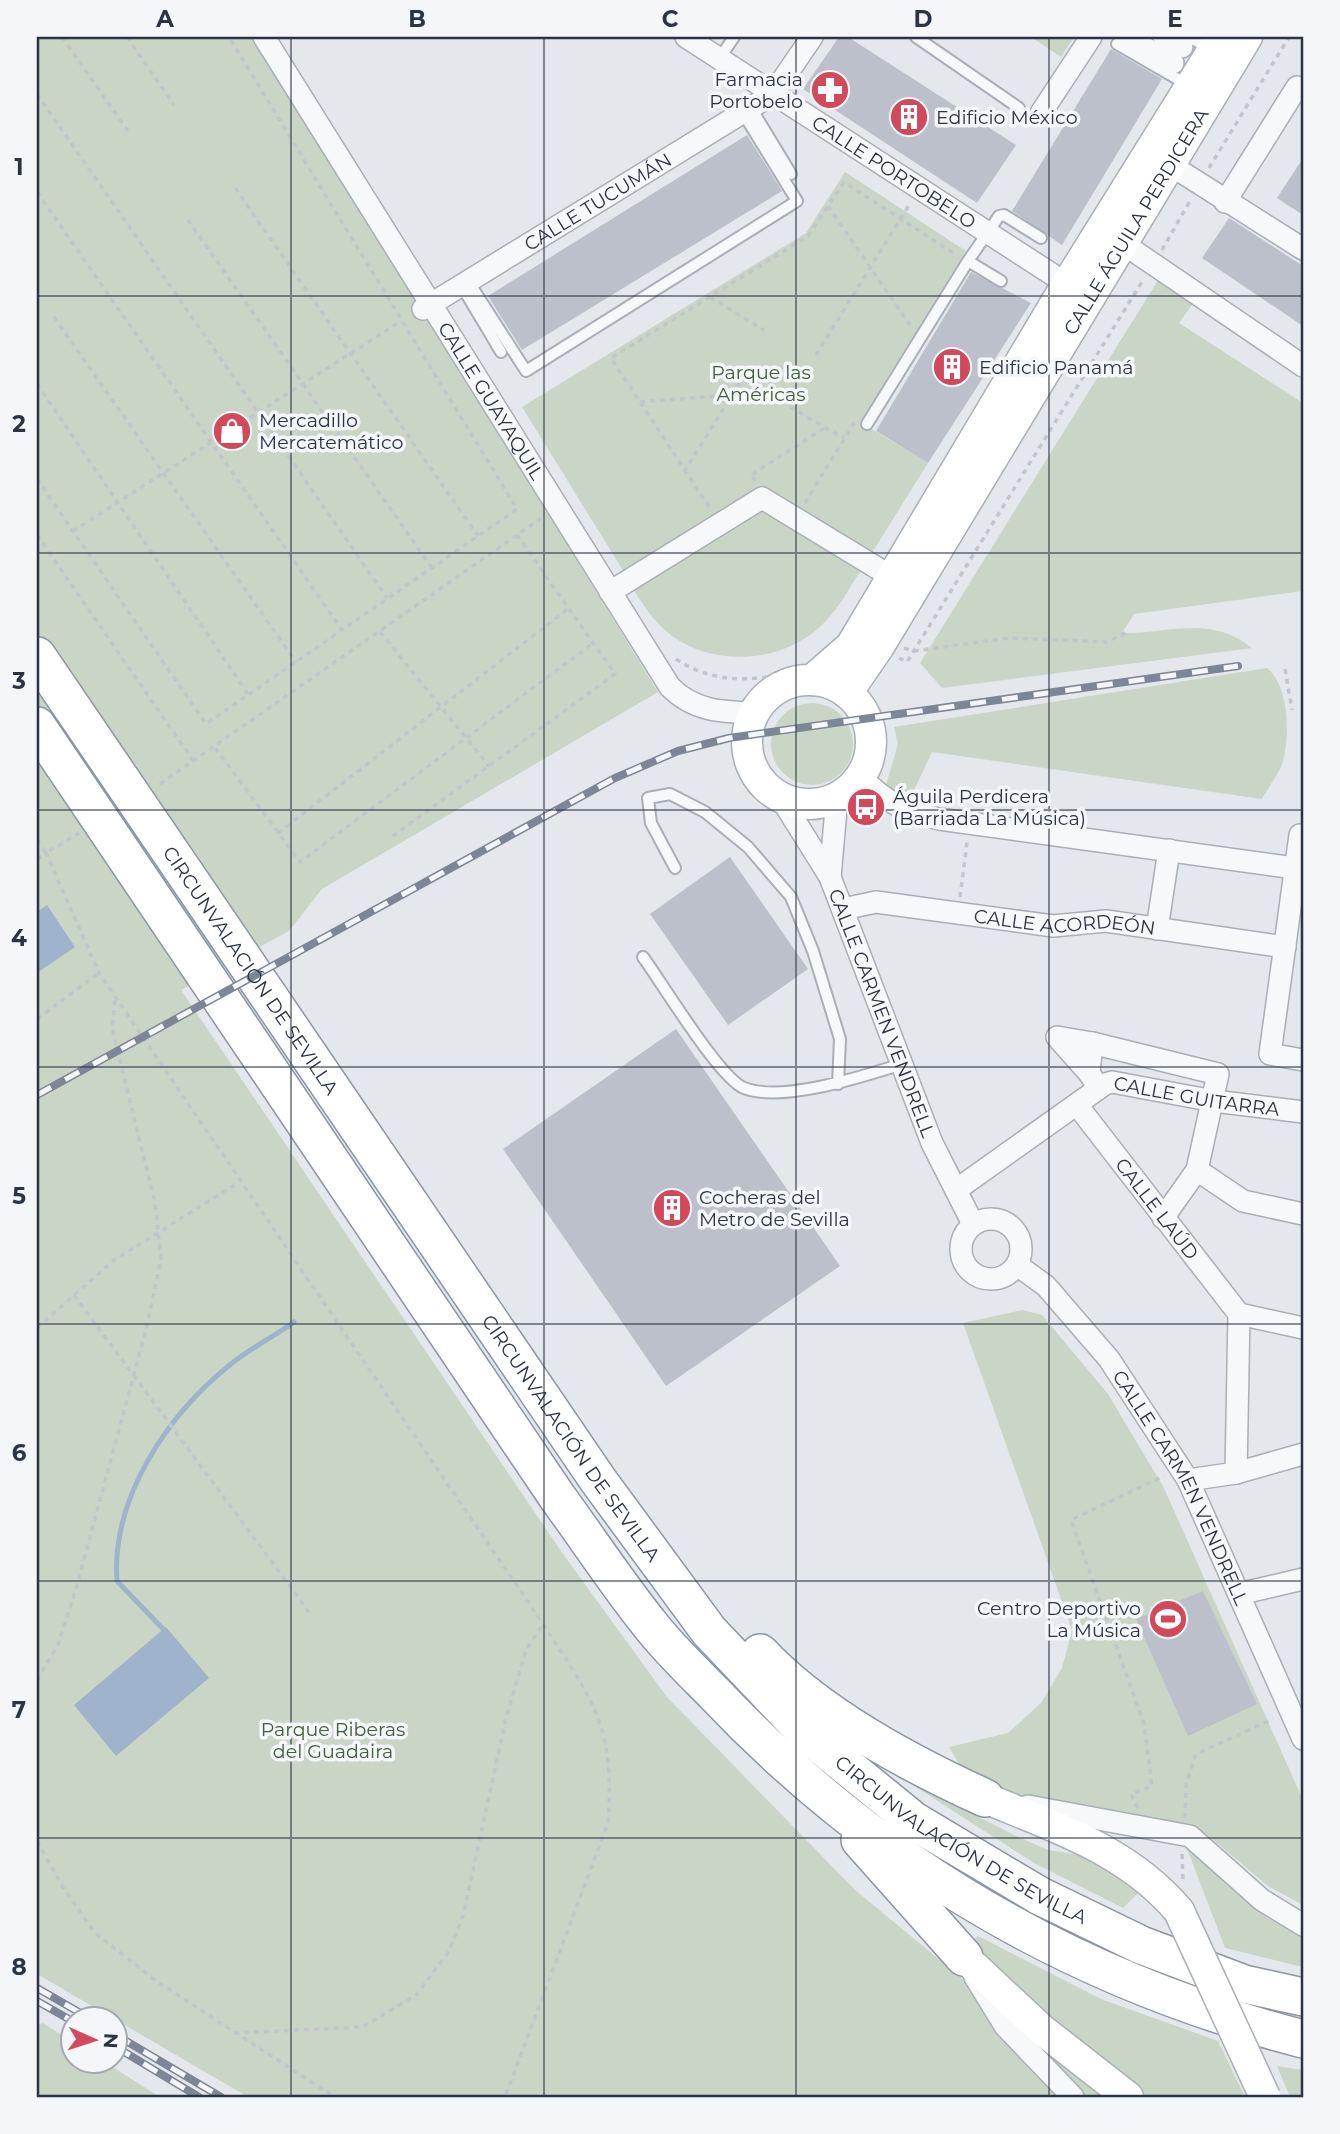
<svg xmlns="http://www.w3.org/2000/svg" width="1340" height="2134" font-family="Montserrat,sans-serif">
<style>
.green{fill:#c9d6c5}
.water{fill:#9fb4cc}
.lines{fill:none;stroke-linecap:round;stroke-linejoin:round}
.stream{stroke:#9fb4cc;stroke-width:5}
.building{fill:#bbc0ca}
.lane-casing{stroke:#a9aeb7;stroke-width:14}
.street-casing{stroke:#a9aeb7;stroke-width:24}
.secondary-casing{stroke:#a9aeb7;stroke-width:33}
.highway-casing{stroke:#8b94a3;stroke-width:40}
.path{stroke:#c2c5cb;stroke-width:3.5;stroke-dasharray:5 5;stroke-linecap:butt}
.lane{stroke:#f7f8fa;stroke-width:10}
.street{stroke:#f7f8fa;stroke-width:21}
.secondary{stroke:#fff;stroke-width:30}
.highway{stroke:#fff;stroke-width:37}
.rail-casing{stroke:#7d8696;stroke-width:8}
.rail{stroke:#f4f6f9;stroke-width:5;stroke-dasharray:16;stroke-linecap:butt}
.secondary-bridge-casing{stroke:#a9aeb7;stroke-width:33;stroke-linecap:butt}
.secondary-bridge{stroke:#fff;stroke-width:30}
.grid{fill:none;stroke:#2b3445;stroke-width:2;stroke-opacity:0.55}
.labels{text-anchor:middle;stroke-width:7;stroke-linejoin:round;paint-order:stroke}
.poi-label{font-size:19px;fill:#2b3445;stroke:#f4f6f9;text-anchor:start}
.street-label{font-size:19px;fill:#2b3445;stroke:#f4f6f9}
.park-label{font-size:19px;fill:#3f6138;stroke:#f4f6f9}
.neatline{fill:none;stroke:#2b3445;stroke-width:2.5}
.grid-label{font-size:23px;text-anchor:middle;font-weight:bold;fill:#2b3445}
</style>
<rect width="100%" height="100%" fill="#e4e7ec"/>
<path class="green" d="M 37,37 L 254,37 L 658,692 L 322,889 L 289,931 L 181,990 L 563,1554 L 667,1697 L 855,1890 L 1106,2097 L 248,2097 L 37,1974 Z
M 1031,37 L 1074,37 L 1061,57 Z
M 845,172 L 966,251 L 860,422 L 928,463 L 870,556 L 760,488 L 624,572 L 522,407 L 806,233 Z
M 1160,277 L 1194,302 L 1179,323 L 1303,403 L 1303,591 L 1134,614 L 1122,633 C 1169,634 1210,614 1252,648 L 942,688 L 920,663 Z
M 760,509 L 862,569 C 850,586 840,607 825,622 C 786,663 717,668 672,636 C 654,623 643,604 631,586 Z
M 1267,668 C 1289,686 1290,734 1283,761 C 1280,773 1268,787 1262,799 L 932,752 L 908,803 L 884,792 L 898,744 L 894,727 Z
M771 744a41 41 0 1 1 82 0a41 41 0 1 1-82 0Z
M 1023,1310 L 1042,1315 L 1108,1394 L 1164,1488 L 1303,1800 L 1303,1905 L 1268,1886 L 1205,1833 L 971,1784 L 949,1747 L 1008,1733 L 1041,1703 L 1062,1668 L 1072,1630 L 963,1323 Z
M 902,1778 L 1014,1835 L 1048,1850 L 1088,1856 L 1144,1887 L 1123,1908 L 1034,1863 Z
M 1186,1846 L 1269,1919 L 1303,1936 L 1303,1967 L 1225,1948 Z
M 978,1936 L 1101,1999 L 1218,2041 L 1245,2097 L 1145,2097 L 1134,2090 L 1053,2021 L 971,1941 Z
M 43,2023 L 73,2042 L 74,2060 L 103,2061 L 160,2097 L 37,2097 L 37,2025 Z
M 1277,2066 L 1303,2070 L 1303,2097 L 1290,2097 Z"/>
<path class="water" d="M 47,905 L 75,947 L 37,973 L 37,912 Z
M 166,1627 L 209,1678 L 116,1756 L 74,1705 Z"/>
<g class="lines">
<path class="stream" d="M 163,1629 L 117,1581 C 111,1498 168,1414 231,1364 C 250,1348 274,1337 294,1322"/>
</g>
<path class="building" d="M 839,37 L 848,37 L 1016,145 L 977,203 L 803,89 Z
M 1111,49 L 1162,79 L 1062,245 L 1012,211 Z
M 747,135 L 782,191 L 522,350 L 488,296 Z
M 1303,158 L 1303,215 L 1277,198 Z
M 1229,218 L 1303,266 L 1303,326 L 1202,258 Z
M 971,272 L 1031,303 L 928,463 L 876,431 Z
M 730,857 L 808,969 L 728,1025 L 650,914 Z
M 676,1029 L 840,1266 L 666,1386 L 503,1149 Z
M 1203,1591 L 1257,1704 L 1188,1736 L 1136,1619 Z"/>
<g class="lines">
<g class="lane-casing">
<path id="lane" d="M 916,37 L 1019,108
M 1189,37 L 1210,49
M 1117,44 L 1188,85
M 719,59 L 734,37
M 751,108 L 791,174
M 468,281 L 526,371 L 797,201 L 743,113
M 1001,281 L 968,261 L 999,216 L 1004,215 L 1041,238
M 461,285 L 501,352
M 867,424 L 968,261
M 675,868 L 651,823 L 648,798 L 670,794 L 705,812 L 748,847 L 791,897 L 813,951 L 840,1039 L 838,1084
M 643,957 C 662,983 720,1079 744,1088 C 782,1103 864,1076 902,1064"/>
</g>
<g class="street-casing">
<g id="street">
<path id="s1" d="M 264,37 L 670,687 C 694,711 721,712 754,713"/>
<path id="s2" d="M 686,37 L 1067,284"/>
<path d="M 1125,37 L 1173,63"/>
<path d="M 1164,37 L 1182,47"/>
<path d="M 1041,113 L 1091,37"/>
<path d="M 1172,166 L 1303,249"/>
<path d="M 1225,202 L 1297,87"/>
<path d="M 1112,236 L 1303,366"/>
<path id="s3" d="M 423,309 L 773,94 L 812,37"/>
<path d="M 610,592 L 762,498 L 892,577"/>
<path d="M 861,777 C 887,804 904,810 939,819 L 1294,868"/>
<path id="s4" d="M 780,797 L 830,877 L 932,1143 L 973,1224"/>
<path d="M 1303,836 L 1300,835 L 1270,1054 L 1303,1060"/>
<path d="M 830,877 L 837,798"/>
<path id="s5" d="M 843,909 L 876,902 L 1053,926 L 1106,921 L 1285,947"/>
<path d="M 1157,929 L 1169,850"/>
<path d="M 1089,1073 L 1057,1037 L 1092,1043"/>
<path d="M 1099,1088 L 1089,1073 L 1092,1043 L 1218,1074 L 1197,1170 L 1163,1218"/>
<path id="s6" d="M 1077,1105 L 1239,1314 L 1236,1473"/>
<path d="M 1197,1170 L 1243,1201 L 1303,1214"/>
<path id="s7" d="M 956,1190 L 1105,1084 L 1112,1082 L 1214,1101 L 1303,1112"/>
<circle cx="991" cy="1249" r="30"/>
<path id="s8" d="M 1017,1265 L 1046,1286 L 1109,1359 L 1188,1480 L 1303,1739"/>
<path d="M 1239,1314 L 1303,1328"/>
<path d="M 1188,1480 L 1236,1473 L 1303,1454"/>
<path d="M 1239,1594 L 1303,1579"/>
<path d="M 1028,1806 L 1190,1836 L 1262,1900 L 1303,1925"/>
<path d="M 975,1977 L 1005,2026 L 1073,2097"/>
</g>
</g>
<g class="secondary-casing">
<g id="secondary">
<path d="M 812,680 L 851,646 L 1067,284 L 1221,37"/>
<circle cx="809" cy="742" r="62"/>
<path id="s9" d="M 847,693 L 878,648 L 1247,37"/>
<path d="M 985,1798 C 1057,1828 1127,1850 1179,1911"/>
<path d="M 964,1957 L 1041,2029 L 1128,2097"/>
</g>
</g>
<g class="highway-casing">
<g id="highway">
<path id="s10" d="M 37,656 L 598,1480 L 709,1631 L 807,1734 L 914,1821 L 1040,1896 L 1141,1945 L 1244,1984 L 1303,1997"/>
<path d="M 37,726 L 558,1498 C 588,1539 616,1582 648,1622 C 667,1647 691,1670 713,1692 C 875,1864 1074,1980 1303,2039"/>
<path d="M 760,1653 C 818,1715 908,1763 985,1798"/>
<path d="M 860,1840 L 964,1957"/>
</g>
</g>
<path class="path" d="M 62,37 L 128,131
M 127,37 L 174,105
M 37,94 L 387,598
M 1209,168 L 1289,37
M 235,188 L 478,536
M 37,192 L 342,630
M 828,206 L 912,328
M 188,220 L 432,568
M 1162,250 L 1191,199
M 710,297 L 764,330
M 54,317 L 296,662
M 816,355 L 911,202
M 37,384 L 248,694
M 640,402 L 732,395
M 790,407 L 844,438
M 684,472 L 740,382
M 37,479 L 206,724 L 517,509 L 229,37
M 756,480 L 750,476 L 826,427
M 805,503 L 854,423
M 709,507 L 611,358 L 808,236 L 844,182 L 956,255
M 73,531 L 401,321
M 37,535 L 194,762
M 380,632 L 489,766
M 904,648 L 914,651 L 1009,638 L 1107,642 L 1129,631
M 899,658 L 907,662 L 1143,280
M 676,659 C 709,682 754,684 792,670
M 1285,669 L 1292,710
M 215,748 L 300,862 L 593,643
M 160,784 L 543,517
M 278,833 L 569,608
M 393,836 L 615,674 L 517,535
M 37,840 L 46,853 L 79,833
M 37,859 L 46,853 L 99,973 L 543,1624 C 594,1702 615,1726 608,1823 L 505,2097
M 960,897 L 967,842
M 37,1019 L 99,973
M 74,1295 L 309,1612
M 37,1328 L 114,1260 L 239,1182
M 37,1680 L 58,1645 L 75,1592 L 146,1330 L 161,1259 L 155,1203 L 112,1028 L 115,1000
M 1138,1808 L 1131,1794 L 1152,1786 L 1144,1724 L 1071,1520 L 1164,1476
M 1185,1818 L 1186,1784 L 1196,1754 L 1273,1719
M 37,1841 L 62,1886 L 95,1933 L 159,1983 L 335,2097
M 1182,1854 L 1183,1881
M 234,2033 L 363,2027 L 417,1994 L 449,1951 L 463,1916 L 506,1718 L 526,1650 L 543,1624"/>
<use href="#lane" class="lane"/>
<use href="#street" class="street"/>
<use href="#secondary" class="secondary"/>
<use href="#highway" class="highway"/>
<g class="rail-casing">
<path id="rail" d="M 37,1095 L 615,778 L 678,751 L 729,738 L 1238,666
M 37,1988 L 89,2018
M 37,2001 L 74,2022
M 116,2035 L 221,2097
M 116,2047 L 199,2097"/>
</g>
<use href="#rail" class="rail"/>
<g class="secondary-bridge-casing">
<path id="secondary-bridge" d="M 1179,1911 L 1265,2097"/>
</g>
<use href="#secondary-bridge" class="secondary-bridge"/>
</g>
<path class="grid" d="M 291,37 L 291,2097M 544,37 L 544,2097M 796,37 L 796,2097M 1049,37 L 1049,2097M 37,296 L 1303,296M 37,553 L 1303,553M 37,810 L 1303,810M 37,1067 L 1303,1067M 37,1324 L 1303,1324M 37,1581 L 1303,1581M 37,1838 L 1303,1838"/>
<defs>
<g id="pharmacy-disc" transform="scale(2.0125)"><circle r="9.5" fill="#d1495b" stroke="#f4f6f9"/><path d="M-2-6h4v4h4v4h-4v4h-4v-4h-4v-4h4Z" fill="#fff"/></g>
<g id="building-disc" transform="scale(2.0125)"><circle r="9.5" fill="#d1495b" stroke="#f4f6f9"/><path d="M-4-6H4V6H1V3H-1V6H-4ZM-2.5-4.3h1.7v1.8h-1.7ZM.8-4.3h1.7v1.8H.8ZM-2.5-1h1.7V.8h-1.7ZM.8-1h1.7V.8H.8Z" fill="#fff"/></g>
<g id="shop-disc" transform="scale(2.0125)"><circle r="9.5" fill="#d1495b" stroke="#f4f6f9"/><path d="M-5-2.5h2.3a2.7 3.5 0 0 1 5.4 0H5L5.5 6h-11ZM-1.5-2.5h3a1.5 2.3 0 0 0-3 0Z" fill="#fff"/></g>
<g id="bus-disc" transform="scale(2.0125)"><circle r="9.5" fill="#d1495b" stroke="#f4f6f9"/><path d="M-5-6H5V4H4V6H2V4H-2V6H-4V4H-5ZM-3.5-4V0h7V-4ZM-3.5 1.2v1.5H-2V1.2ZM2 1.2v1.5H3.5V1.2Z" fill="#fff"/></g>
<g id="stadium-disc" transform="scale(2.0125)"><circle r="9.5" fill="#d1495b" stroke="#f4f6f9"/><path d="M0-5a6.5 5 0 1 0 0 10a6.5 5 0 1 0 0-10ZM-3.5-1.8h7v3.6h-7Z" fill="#fff"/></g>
</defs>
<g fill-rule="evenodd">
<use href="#pharmacy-disc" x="830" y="90"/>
<use href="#building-disc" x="909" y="117"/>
<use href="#building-disc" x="952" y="367"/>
<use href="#shop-disc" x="232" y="431"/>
<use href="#bus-disc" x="866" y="807"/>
<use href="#building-disc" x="672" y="1208"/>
<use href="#stadium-disc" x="1168" y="1619"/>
</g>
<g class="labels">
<g class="poi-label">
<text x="803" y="86" text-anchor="end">Farmacia<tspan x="803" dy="22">Portobelo</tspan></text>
<text x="936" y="124">Edificio México</text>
<text x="979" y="374">Edificio Panamá</text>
<text x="259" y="427">Mercadillo<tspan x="259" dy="22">Mercatemático</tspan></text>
<text x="893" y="803">Águila Perdicera<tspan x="893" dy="22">(Barriada La Música)</tspan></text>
<text x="699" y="1204">Cocheras del<tspan x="699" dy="22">Metro de Sevilla</tspan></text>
<text x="1141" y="1615" text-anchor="end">Centro Deportivo<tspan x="1141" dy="22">La Música</tspan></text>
</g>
<g class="street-label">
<text dy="7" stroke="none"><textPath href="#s2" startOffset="248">CALLE PORTOBELO</textPath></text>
<text dy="7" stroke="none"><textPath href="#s3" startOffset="205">CALLE TUCUMÁN</textPath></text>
<text dy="7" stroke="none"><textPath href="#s9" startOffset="553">CALLE ÁGUILA PERDICERA</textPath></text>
<text dy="7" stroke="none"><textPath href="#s1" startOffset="429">CALLE GUAYAQUIL</textPath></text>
<text dy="7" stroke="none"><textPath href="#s5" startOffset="224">CALLE ACORDEÓN</textPath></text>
<text dy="7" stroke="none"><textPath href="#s10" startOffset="380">CIRCUNVALACIÓN DE SEVILLA</textPath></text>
<text dy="7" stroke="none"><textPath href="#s4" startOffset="240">CALLE CARMEN VENDRELL</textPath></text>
<text dy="7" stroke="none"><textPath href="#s7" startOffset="276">CALLE GUITARRA</textPath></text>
<text dy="7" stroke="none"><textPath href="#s6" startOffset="131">CALLE LAÚD</textPath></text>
<text dy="7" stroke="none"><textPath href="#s10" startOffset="947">CIRCUNVALACIÓN DE SEVILLA</textPath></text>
<text dy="7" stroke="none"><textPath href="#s8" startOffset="280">CALLE CARMEN VENDRELL</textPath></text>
<text dy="7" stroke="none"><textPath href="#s10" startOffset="1514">CIRCUNVALACIÓN DE SEVILLA</textPath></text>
</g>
<g class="park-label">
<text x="761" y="379">Parque las<tspan x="761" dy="22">Américas</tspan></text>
<text x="333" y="1736">Parque Riberas<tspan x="333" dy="22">del Guadaira</tspan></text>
</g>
</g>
<rect width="1340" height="2134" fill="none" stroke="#f4f6f9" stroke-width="77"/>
<g transform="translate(94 2040) rotate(93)"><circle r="33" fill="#f4f6f9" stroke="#a4a8b1" stroke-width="2"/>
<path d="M0-5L12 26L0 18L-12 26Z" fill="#d1495b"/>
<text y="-10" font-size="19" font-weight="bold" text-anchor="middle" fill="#2b3445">N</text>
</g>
<rect x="38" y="38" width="1264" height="2058" class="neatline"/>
<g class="grid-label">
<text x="165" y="27">A</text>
<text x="417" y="27">B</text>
<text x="670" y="27">C</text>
<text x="923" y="27">D</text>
<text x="1175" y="27">E</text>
<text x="19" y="175">1</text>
<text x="19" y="432">2</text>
<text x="19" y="689">3</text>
<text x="19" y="946">4</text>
<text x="19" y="1204">5</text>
<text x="19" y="1461">6</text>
<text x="19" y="1718">7</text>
<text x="19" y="1975">8</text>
</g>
</svg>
